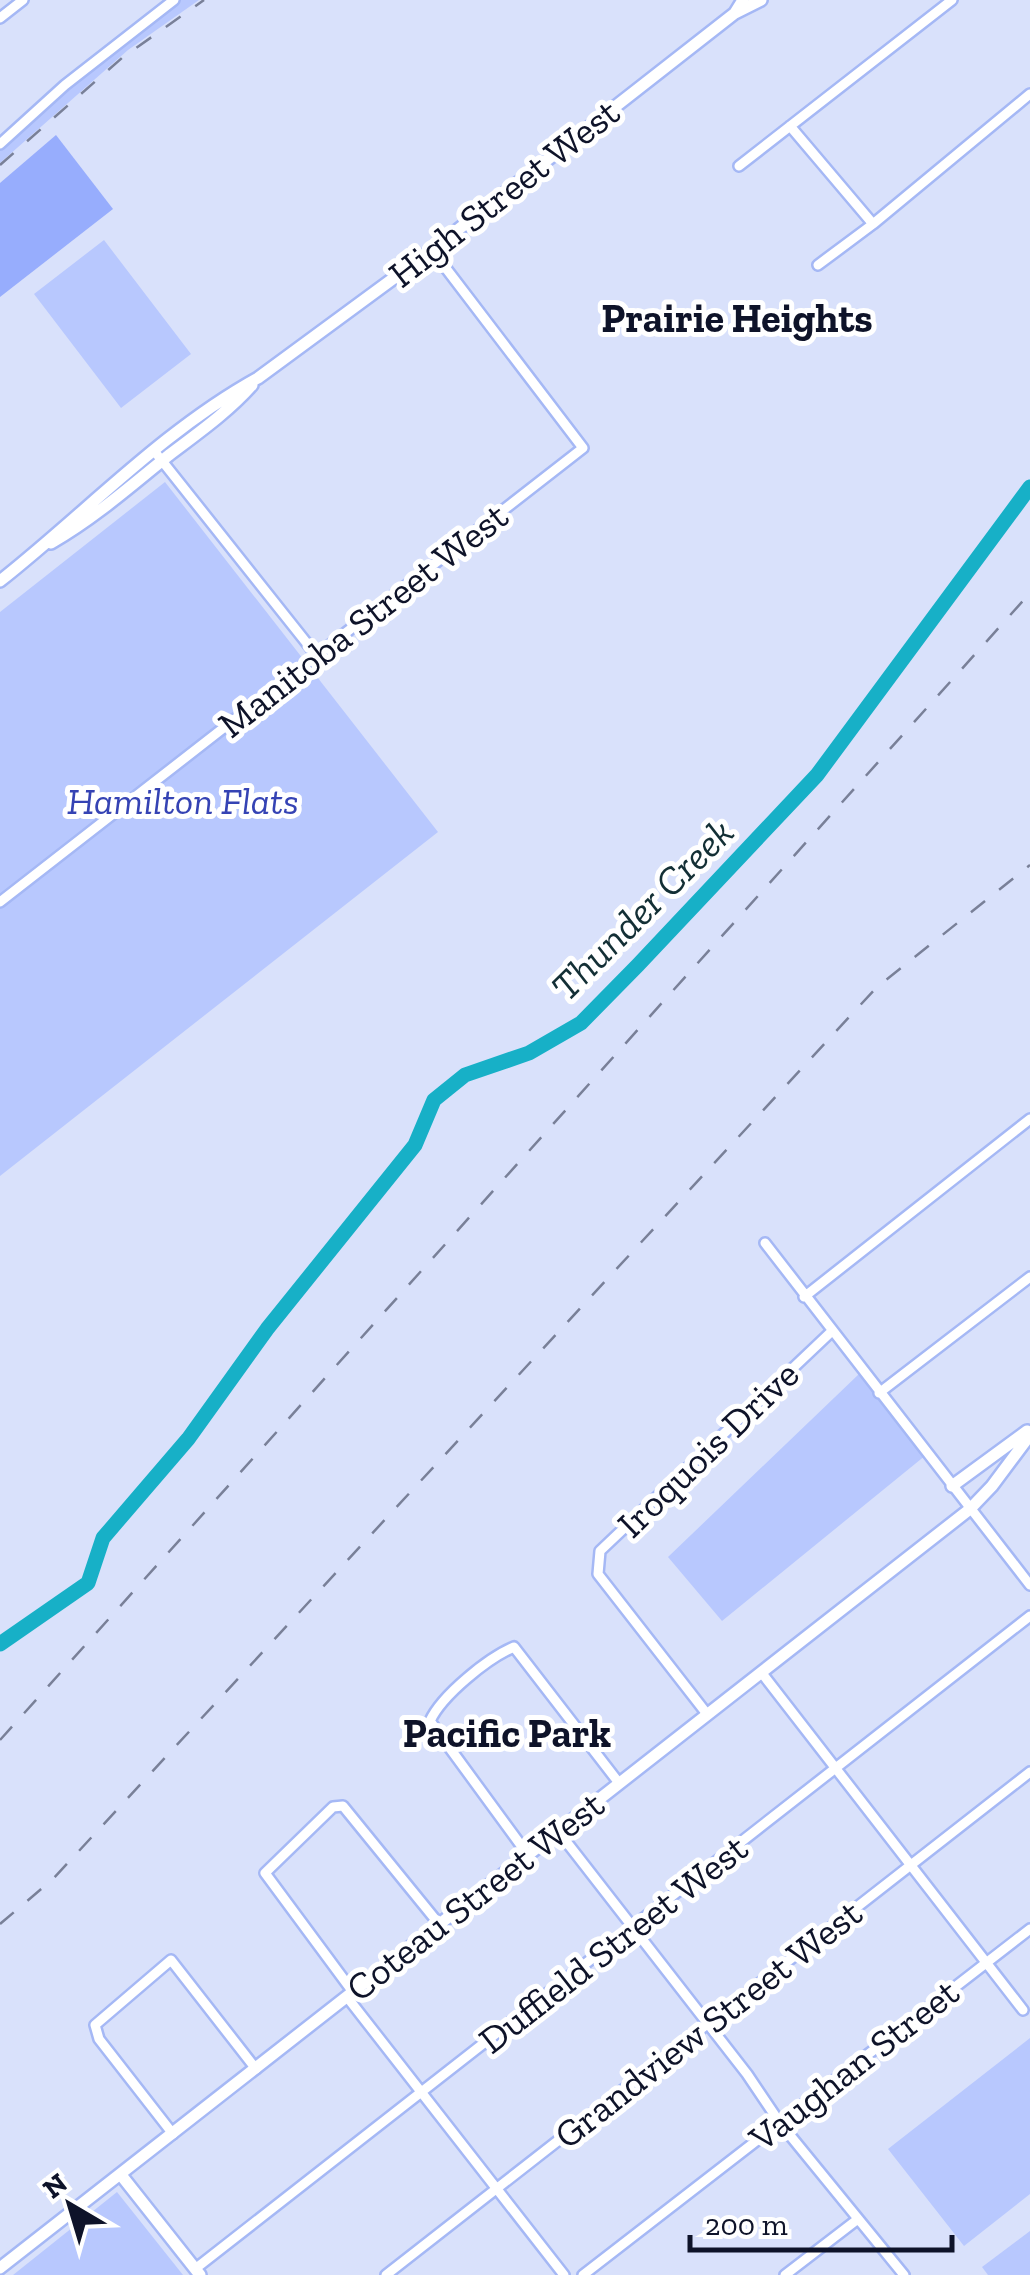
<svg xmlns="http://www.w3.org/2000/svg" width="1030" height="2275" font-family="'Zilla Slab',serif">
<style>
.green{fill:#b8c8fe}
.forest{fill:#97adfd}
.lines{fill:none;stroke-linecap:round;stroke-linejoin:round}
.river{stroke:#17b0c7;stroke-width:15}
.street-casing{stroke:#a5b8f5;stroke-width:14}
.secondary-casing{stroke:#a5b8f5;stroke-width:16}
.street{stroke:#fff;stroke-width:9}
.secondary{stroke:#fff;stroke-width:11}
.rail{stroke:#798098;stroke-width:2.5;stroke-dasharray:18 18;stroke-linecap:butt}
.labels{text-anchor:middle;stroke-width:10;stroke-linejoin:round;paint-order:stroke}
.street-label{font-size:38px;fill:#0e1329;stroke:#fff}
.park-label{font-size:38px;font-style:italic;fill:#3543b4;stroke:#fff}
.neighbourhood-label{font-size:40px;font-weight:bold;fill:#0e1329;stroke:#fff}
.water-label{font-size:40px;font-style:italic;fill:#132f35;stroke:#fff}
</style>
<rect width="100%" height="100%" fill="#d9e1fb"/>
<path class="green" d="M 174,0 L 199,0 L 128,50 L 0,163 L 0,144 Z
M 104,240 L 191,354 L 121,408 L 34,294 Z
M 165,482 L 438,832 L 0,1176 L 0,612 Z
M 859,1374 L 926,1455 L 722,1621 L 668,1557 Z
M 1030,2038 L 1030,2194 L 964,2246 L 888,2149 Z
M 117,2192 L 183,2275 L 13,2275 Z
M 1030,2231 L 1030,2275 L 988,2275 L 982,2267 Z"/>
<path class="forest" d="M 56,135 L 113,209 L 0,297 L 0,183 Z"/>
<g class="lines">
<path class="river" d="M 0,1644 L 88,1583 L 103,1538 L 188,1439 L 267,1329 L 415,1145 L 434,1100 L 465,1075 L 529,1053 L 581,1023 L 638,965 L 817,775 L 1030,487"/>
<g class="street-casing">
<path id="street" d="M 0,18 L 23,0
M 790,126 L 873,224
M 0,144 L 65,85 L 174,0
M 739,166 L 952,0
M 818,265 L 873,224 L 1030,94
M 155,452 L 317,656
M 0,902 L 583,448 L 432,250
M 765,1243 L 1030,1585
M 804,1297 L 1030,1119
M 879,1393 L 1030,1277
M 761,1672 L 1023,2010
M 707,1714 L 598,1574 L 600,1551 L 831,1332
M 558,1831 L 747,2074 L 780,2123 L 904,2275
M 528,1855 L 430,1721 C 442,1695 488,1658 514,1647 L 619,1783
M 353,1992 L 265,1873 L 333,1807 L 343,1806 L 439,1924
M 347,1997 L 564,2275
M 173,2134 L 99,2039 L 95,2025 L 171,1960 L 256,2069
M 195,2269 L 1030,1616
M 386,2275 L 1030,1772
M 583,2275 L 1030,1929
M 785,2275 L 858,2219"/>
</g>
<g class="secondary-casing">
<path id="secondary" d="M 735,13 L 761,0
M 51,543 C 93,519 131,486 169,455 C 198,433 228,412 252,385
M 0,581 C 85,514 162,431 258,378 L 432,250 L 735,13 L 743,0
M 952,1486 L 1027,1431
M 121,2175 L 200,2275
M 0,2268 L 970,1509 L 992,1486 L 1030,1435"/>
</g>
<use href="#street" class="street"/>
<use href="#secondary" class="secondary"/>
<path class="rail" d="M 0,165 L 122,58 L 204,0
M 0,1740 L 1030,593
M 0,1924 L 53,1879 L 876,988 L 1030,865"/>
</g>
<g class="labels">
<g class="street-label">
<text transform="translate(504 193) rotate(-38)" y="13">High Street West</text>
<text transform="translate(363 620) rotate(-38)" y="13">Manitoba Street West</text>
<text transform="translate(708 1449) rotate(-44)" y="13">Iroquois Drive</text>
<text transform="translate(475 1896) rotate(-38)" y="13">Coteau Street West</text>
<text transform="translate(613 1944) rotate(-38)" y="13">Duffield Street West</text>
<text transform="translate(708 2024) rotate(-38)" y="13">Grandview Street West</text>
<text transform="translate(854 2065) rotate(-38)" y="13">Vaughan Street</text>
</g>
<g class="park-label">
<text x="183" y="814">Hamilton Flats</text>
</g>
<g class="neighbourhood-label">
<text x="737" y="332">Prairie Heights</text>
<text x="507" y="1747">Pacific Park</text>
</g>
<g class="water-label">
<text transform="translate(642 909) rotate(-45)" y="14">Thunder Creek</text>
</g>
</g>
<g transform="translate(70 2205) rotate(322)" stroke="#ffffff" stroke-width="8" paint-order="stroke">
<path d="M0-8L18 38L0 25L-18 38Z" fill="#0e1329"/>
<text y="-15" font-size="28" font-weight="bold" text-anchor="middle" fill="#0e1329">N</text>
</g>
<path d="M690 2235v15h262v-15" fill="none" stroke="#0e1329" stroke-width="5"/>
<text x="705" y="2235" font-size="30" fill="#0e1329" stroke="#ffffff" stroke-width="8" paint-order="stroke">200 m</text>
</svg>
